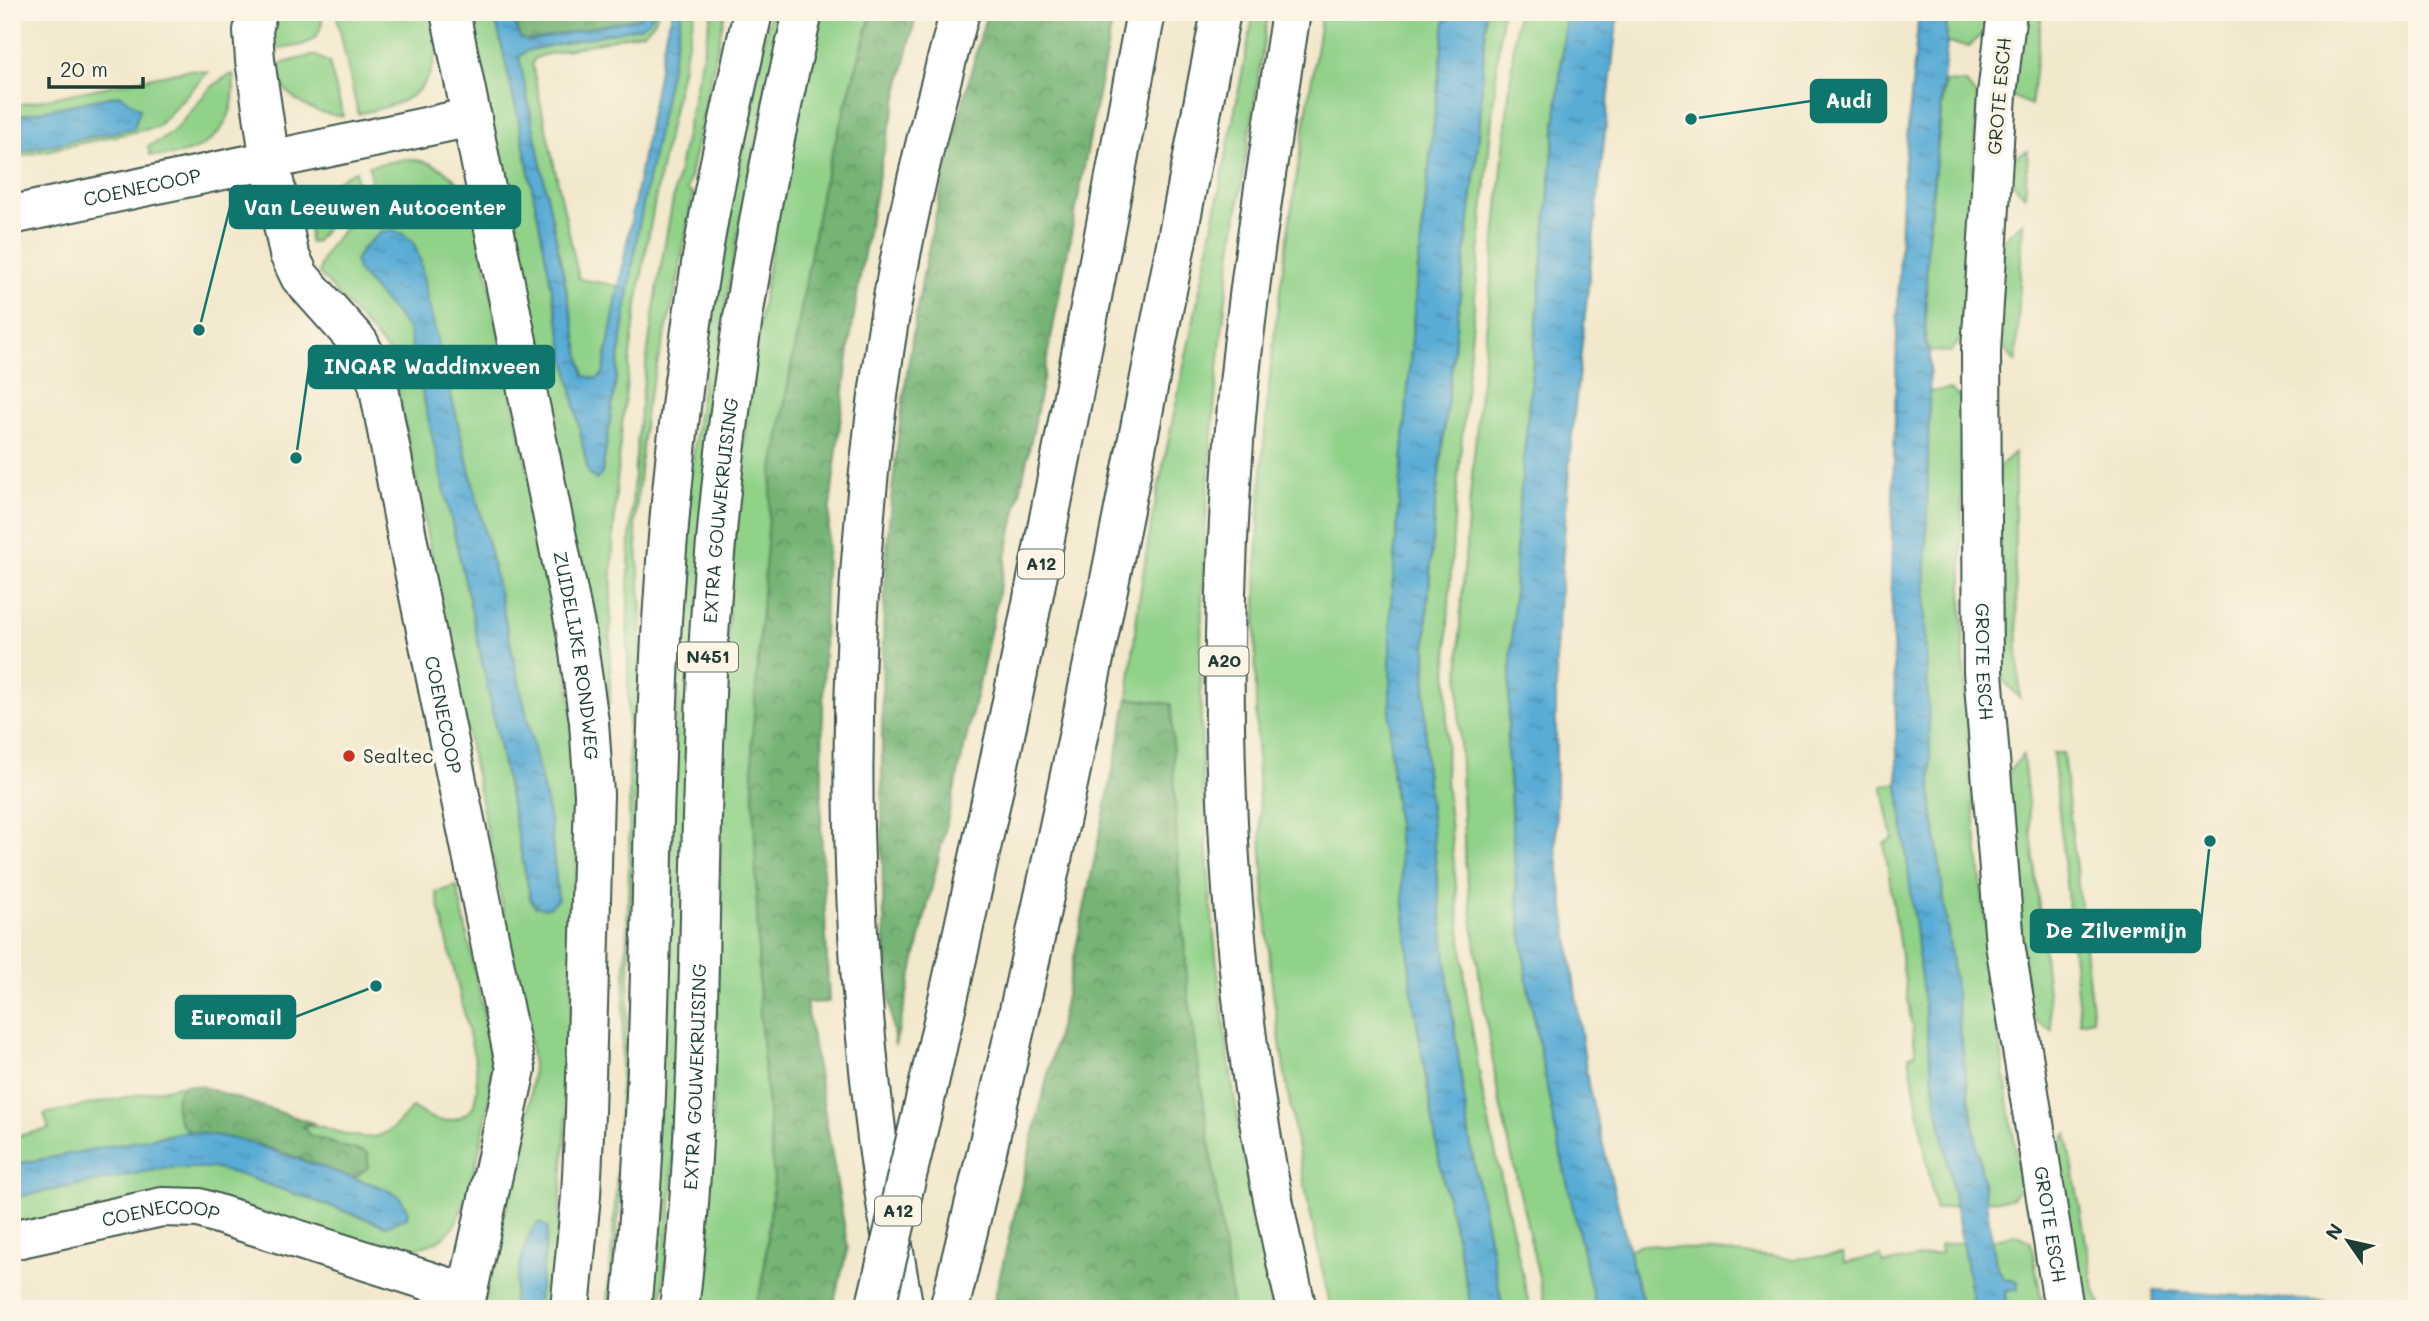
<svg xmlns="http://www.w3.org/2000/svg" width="2429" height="1321" font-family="Mali,sans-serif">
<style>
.grass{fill:#91d289;stroke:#58885e;stroke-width:2;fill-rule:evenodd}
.forest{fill:url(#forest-crowns);stroke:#4a7854;stroke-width:2}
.water{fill:url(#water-ripples);stroke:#3c7484;stroke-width:2}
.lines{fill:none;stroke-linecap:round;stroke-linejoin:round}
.minor-casing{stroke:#3f574b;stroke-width:42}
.major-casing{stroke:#3f574b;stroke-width:42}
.highway-casing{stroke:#3f574b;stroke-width:42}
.minor{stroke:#fff;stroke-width:38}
.major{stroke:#fff;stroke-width:38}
.highway{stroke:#fff;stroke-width:38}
.highway-bridge-casing{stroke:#3f574b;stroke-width:42;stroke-linecap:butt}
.highway-bridge{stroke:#fff;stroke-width:38}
.poi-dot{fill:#c8321e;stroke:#fcf5e5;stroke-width:2.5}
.labels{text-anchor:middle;stroke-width:7;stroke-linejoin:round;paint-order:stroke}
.shield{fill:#fcf5e5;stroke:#617469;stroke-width:2}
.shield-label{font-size:18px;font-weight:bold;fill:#1f3d34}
.street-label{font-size:19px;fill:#1f3d34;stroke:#fcf5e5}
.poi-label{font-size:19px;fill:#1f3d34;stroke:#fcf5e5;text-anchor:start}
.leader{fill:none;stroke:#0f766e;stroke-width:2.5}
.callout-dot{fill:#0f766e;stroke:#fcf5e5;stroke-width:2.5}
.callout{fill:#0f766e;stroke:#0f766e;stroke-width:2.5}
.callout-label{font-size:21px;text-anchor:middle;font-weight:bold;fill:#fff}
</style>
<defs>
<pattern id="forest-crowns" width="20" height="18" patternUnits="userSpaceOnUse" patternTransform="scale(1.75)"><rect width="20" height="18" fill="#74b475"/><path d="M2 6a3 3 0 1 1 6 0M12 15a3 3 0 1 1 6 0" fill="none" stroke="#5f9461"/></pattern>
<pattern id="water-ripples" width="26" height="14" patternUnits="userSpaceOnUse" patternTransform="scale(1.75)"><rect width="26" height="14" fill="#59acd5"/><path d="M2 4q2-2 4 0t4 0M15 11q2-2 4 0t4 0" fill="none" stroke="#498dae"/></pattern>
</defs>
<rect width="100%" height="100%" fill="#fcf5e5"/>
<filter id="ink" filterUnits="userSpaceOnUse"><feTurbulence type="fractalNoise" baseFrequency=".0143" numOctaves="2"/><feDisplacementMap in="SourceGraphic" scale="14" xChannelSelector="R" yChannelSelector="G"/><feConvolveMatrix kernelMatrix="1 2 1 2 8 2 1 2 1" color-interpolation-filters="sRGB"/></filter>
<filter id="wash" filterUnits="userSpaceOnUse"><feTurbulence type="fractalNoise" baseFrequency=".00686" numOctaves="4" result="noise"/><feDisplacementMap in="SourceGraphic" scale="28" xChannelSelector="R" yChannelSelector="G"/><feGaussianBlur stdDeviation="1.57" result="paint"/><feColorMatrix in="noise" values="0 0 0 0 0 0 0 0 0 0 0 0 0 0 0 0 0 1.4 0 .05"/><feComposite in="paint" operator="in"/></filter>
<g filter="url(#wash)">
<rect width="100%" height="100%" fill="#f2e8cc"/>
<path class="grass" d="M 278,12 L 322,12 C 324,45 302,46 275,49 L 272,45 Z
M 336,12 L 434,12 C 441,49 436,90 395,104 C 383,108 370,111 358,114 Z
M 464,12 L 494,12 L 521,131 L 588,472 L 602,474 L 638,230 L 682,12 L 695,12 C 668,131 642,252 628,373 C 614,482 609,593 610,703 L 605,704 Z
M 654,12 L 658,12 C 656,21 651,26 644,32 L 544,55 L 535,58 L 532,64 L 579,279 L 619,286 L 603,374 L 597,379 L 584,376 L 519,57 L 526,51 L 649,21 Z
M 712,12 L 725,12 L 687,191 L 693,193 L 675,296 L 646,407 L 635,523 L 642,610 L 622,1176 L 610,1309 L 606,1309 C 616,1222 619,1135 622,1047 C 624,986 628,925 629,864 C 631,750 624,637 631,523 C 640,351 675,180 712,12 Z
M 770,12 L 785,12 L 753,153 L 730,277 L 713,399 L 671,1207 L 661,1309 L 647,1309 L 687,499 L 717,273 Z
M 822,12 L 872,12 L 822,189 L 772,476 L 765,592 L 760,1017 L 774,1179 L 763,1281 L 754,1309 L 698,1309 C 725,1065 714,819 731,575 C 739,455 756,336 777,217 C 789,149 807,80 822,12 Z
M 1254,12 L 1268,12 C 1256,97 1241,181 1230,265 C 1214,390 1203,519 1201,645 C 1197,865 1228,1094 1273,1309 L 1233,1309 L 1188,992 L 1177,849 L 1171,705 L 1128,698 L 1138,606 L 1152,519 L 1201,285 Z
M 1322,12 L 1446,12 L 1416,287 L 1390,617 L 1390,747 L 1412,992 L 1440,1165 L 1472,1309 L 1331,1309 C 1307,1204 1287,1099 1273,992 C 1267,940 1264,888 1261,835 C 1252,689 1254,541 1268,396 C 1280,267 1303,140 1322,12 Z
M 1486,12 L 1502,12 L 1454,521 L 1448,621 L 1446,780 L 1466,991 L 1483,1096 L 1530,1309 L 1503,1309 L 1471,1148 L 1449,989 L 1426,772 L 1425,697 L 1427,619 L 1434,517 L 1479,135 Z
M 1517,12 L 1566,12 L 1517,530 L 1507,747 L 1516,885 L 1527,981 L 1554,1124 L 1596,1309 L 1546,1309 L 1499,1099 L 1481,989 L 1465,861 L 1459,722 L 1460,621 L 1468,518 Z
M 1946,12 L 1988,12 L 1986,32 L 1969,46 L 1947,43 Z
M 2021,12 L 2042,12 L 2031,105 L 2011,96 Z
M 310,56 L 317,56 L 329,63 L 343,116 C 312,114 283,99 274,67 L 276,65 Z
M 187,70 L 208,72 L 157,127 L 12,158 L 12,153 L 133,128 L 120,95 L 12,117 L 12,106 Z
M 233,74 C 239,129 204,160 150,155 L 148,146 C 186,135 197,87 233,74 Z
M 1945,82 L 1966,83 L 1978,98 L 1962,338 L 1950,352 L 1930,351 L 1925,343 L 1927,245 Z
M 2028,151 L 2025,196 L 2006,176 L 2008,160 Z
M 406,159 C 441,161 460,178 474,209 L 562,637 L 573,717 L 577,857 L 566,1130 L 552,1309 L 537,1309 L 548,1229 L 523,1257 L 511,1309 L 482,1309 L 529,1111 L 533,1066 L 530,1042 L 395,377 L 388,351 L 319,273 C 325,227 382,218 369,166 ZM 383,231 L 420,259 L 428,302 L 491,557 L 550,820 L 535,907 L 531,901 L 471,608 L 408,329 L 355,261 L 361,250 Z
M 356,171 L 356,193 L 315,242 L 310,243 C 306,210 325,183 356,171 Z
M 2023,222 L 2016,362 L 1997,342 L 2001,241 Z
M 1949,389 L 1962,399 C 1962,506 1960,612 1967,718 C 1977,875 1997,1031 2021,1187 L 2011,1199 L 1986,1201 L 1967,1083 L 1932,806 L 1925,625 L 1929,392 Z
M 2015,452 L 2015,567 L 2020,698 L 2000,677 L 1996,470 Z
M 2053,753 L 2063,753 L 2093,1019 L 2080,1022 Z
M 2023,755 L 2052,1031 L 2029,1016 L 2004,777 Z
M 1898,783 L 1933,1080 L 1955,1206 L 1935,1210 L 1909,1056 L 1916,1054 L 1884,843 L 1893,839 L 1882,785 Z
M 457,886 L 491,1049 C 491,1064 492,1078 490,1092 C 487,1121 468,1212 450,1231 C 432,1249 407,1252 384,1245 L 381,1253 L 234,1203 L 12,1227 L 12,1198 L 165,1168 L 211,1168 L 235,1173 L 386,1226 L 406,1209 C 395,1189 374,1185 354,1178 L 368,1167 L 358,1149 C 341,1148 326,1139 309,1136 L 303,1126 C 316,1123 323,1127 335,1131 C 373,1144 389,1138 412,1107 C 435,1123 451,1128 473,1108 L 477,1090 L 476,1064 L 436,892 Z
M 184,1085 C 170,1100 176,1118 189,1131 L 12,1165 L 12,1137 L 49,1129 L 44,1114 Z
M 2067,1134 L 2094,1287 L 2102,1309 L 2078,1309 L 2050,1156 Z
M 2016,1234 L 2031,1242 L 2043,1309 L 2006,1309 L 2005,1290 L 2018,1282 L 2004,1279 L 1996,1264 L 1992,1240 Z
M 1962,1242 L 1974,1309 L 1645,1309 L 1628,1250 L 1641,1244 L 1795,1259 L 1843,1254 L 1844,1263 L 1881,1256 L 1883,1264 L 1941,1253 L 1940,1245 Z"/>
<path class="forest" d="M 511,12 L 537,12 L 546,17 L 573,12 L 645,12 L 639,18 L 529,41 L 520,38 Z
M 872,12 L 917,12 L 881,164 L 862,264 L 850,340 L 830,508 L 825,590 L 821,829 L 829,1002 L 806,1003 L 848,1248 L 832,1309 L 754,1309 L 763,1281 L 774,1179 L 760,1017 L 752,739 L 772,476 L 822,189 Z
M 987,12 L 1114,12 L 1033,431 L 981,675 L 895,1046 C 882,957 882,866 882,776 C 882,691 882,606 889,522 C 895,457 904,391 914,327 C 931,220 959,116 987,12 Z
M 1128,698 L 1171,704 L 1177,849 L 1188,992 L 1233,1309 L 992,1309 L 1062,1015 Z
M 184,1085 L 200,1086 L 313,1123 L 303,1126 L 309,1135 C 322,1138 332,1144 344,1147 C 353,1150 359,1149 368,1154 L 368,1167 L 354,1178 C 311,1164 268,1144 223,1137 C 213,1135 194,1135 186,1129 C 173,1118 172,1097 184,1085 Z"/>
<path class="water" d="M 494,12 L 511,12 L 520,38 L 529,41 L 639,18 L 645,12 L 654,12 L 649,21 L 640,27 L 526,51 L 519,57 L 584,376 L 597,379 L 603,374 L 605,362 L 666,31 L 673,12 L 682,12 L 638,230 L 602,474 L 596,480 L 588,472 L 521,131 Z
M 1446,12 L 1486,12 L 1479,135 L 1434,517 L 1427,619 L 1425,697 L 1426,772 L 1449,989 L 1471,1148 L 1503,1309 L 1472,1309 L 1440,1165 L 1412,992 L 1390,747 L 1390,617 L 1416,287 Z
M 1566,12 L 1618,12 L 1570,453 L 1556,651 L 1556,849 L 1588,1084 L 1634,1272 L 1645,1309 L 1596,1309 L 1554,1124 L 1527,981 L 1516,885 L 1507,747 L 1517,530 Z
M 1919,12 L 1946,12 L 1947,43 L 1927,245 L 1925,343 L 1930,351 L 1925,625 L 1932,806 L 1967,1083 L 1996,1264 L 2004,1279 L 2018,1281 L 2018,1290 L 2005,1291 L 2006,1309 L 1974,1309 L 1933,1080 L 1898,783 L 1891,582 L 1897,334 L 1902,191 Z
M 120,95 L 140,109 L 134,128 L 12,153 L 12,117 Z
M 392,230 L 403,234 L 413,242 L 420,259 L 428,302 L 491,557 L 550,820 L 558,899 C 550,909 539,912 531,901 L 471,608 L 408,329 L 358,271 L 355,261 C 363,248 376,231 392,230 Z
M 189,1131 L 242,1140 L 383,1188 L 399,1196 L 408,1211 L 407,1217 L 387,1226 L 235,1173 L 211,1168 L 165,1168 L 12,1198 L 12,1165 Z
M 540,1222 L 548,1228 L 537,1309 L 511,1309 C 516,1289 523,1231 540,1222 Z
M 2153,1290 L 2417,1308 L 2417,1309 L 2154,1309 Z"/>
</g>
<g filter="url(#ink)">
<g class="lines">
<g class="minor-casing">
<g id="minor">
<path id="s1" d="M 257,12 L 253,31 L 255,60 L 270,162 L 289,254 L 300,277 L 359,343 L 378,383 L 408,542 L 516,1069 L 464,1309"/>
<path id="s2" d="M 2007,12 L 1997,94 L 1981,351 L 1983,672 L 2005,944 L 2064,1309"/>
<path id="s3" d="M 12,215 L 472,117"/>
<path id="s4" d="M 12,1240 L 162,1207 L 199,1208 L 467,1293"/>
</g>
</g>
<g class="major-casing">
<g id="major">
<path id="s5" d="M 450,12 L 576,631 L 589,722 L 594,794 L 585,1113 L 581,1196 L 570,1309"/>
<path d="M 631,1309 C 655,1080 648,850 662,621 C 670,486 685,351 709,217 C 722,148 738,80 753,12"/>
<path id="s6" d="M 679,1309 C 706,1081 695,850 710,621 C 723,415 755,213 803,12"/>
</g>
</g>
<g class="highway-casing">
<path id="highway" d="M 1291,12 C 1269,155 1245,297 1234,442 C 1212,731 1228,1026 1297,1309
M 922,1113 C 1007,748 1077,380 1146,12
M 904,1309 C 844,991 837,666 885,346 C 902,233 929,122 960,12
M 949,1309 C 1055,880 1137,446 1221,12"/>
</g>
<use href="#minor" class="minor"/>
<use href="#major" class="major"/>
<use href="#highway" class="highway"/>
<g class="highway-bridge-casing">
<path id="highway-bridge" d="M 875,1309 L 922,1113"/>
</g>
<use href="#highway-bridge" class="highway-bridge"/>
</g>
</g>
<circle class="poi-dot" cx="349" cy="756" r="7"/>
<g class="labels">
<g class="shield">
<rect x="1018" y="549.5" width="46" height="29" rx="5"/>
<rect x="678" y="642.5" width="60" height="29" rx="5"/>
<rect x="1199.5" y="646.5" width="49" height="29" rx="5"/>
<rect x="875" y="1196.5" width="46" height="29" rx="5"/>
</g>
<g class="shield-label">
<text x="1041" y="570">A12</text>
<text x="708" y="663">N451</text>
<text x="1224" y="667">A20</text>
<text x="898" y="1217">A12</text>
</g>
<g class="street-label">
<text transform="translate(1999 96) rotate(-85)" y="7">GROTE ESCH</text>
<text dy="7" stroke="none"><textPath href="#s3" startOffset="133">COENECOOP</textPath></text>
<text dy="7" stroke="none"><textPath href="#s6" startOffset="800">EXTRA GOUWEKRUISING</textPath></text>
<text dy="7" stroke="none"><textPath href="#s5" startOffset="656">ZUIDELIJKE RONDWEG</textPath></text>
<text dy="7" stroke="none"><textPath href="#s2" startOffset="651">GROTE ESCH</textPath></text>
<text dy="7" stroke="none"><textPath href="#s1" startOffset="742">COENECOOP</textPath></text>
<text dy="7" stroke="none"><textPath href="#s6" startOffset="233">EXTRA GOUWEKRUISING</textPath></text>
<text dy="7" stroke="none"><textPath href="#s4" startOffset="152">COENECOOP</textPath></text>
<text dy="7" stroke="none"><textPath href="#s2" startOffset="1218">GROTE ESCH</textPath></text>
</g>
<g class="poi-label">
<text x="363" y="763">Sealtec</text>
</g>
</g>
<path class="leader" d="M1691 119L1811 101M199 330L230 207M296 458L309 367M2210 841L2200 931M376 986L295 1017"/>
<g class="callout-dot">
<circle cx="1691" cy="119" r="7"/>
<circle cx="199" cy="330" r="7"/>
<circle cx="296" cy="458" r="7"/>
<circle cx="2210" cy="841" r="7"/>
<circle cx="376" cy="986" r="7"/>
</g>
<g class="callout">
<rect x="1811" y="80" width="75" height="42" rx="7"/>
<rect x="230" y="186" width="290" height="42" rx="7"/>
<rect x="309" y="346" width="245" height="42" rx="7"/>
<rect x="2031" y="910" width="169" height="42" rx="7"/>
<rect x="176" y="996" width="119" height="42" rx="7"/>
</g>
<g class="callout-label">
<text x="1849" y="108">Audi</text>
<text x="375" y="215">Van Leeuwen Autocenter</text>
<text x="432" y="374">INQAR Waddinxveen</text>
<text x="2116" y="938">De Zilvermijn</text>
<text x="236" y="1025">Euromail</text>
</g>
<rect width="2429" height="1321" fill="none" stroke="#fcf5e5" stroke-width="42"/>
<g transform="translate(2348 1241) rotate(304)" stroke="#fcf5e5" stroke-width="5" paint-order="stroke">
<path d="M0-5L12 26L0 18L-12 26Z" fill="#1f3d34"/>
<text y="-10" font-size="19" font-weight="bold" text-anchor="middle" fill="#1f3d34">N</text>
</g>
<path d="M49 77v10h94v-10" fill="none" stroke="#1f3d34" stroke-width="3.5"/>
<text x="60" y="77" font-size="21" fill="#1f3d34" stroke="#fcf5e5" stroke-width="5" paint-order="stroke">20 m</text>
</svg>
